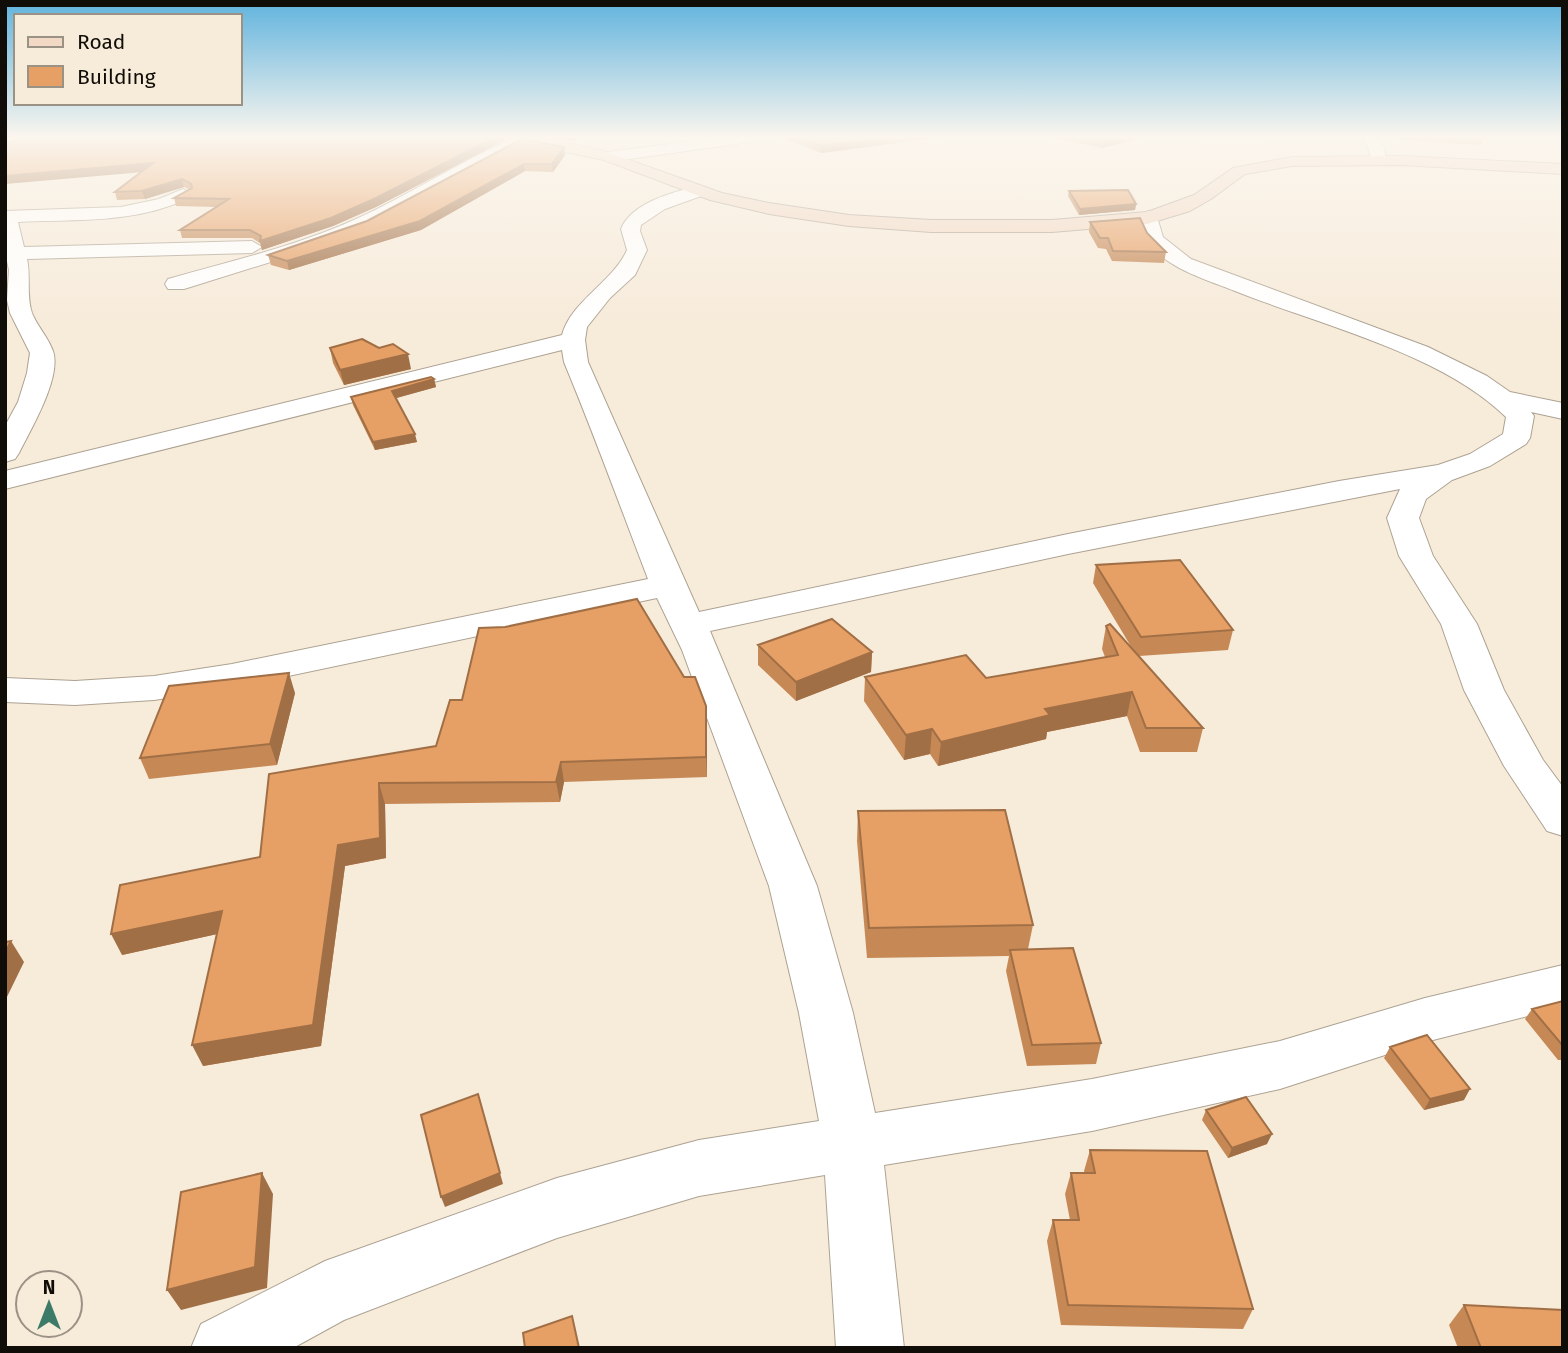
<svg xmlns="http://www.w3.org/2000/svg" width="1568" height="1353" font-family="'Fira Sans',sans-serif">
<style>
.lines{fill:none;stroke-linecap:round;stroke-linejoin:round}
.street-casing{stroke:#ada292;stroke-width:2}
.secondary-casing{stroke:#ada292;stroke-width:2}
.street{fill:#fff;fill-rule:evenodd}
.secondary{fill:#f2d9c5;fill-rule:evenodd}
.wall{fill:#c68956}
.shaded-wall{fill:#a16f46}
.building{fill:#e69f64;stroke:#a16f46;stroke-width:2}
</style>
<rect width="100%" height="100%" fill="#f7ebda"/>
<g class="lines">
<g class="street-casing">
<path id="street" d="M 518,137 L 532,139 L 490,159 L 418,203 L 368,228 L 306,251 L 184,289 L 168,289 L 165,284 L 168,279 C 231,261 297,246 356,219 C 412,194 461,160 518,137 Z
M 726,137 L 764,137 L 757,141 L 608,162 L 600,157 L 608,152 Z
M 1362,137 L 1376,137 L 1384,147 L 1386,159 L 1384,162 L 1372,162 L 1368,147 Z
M 698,186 L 707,191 L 704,195 L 665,209 L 641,225 L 640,231 L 647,250 L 635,275 L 610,298 L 587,327 L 585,340 L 588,362 L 699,612 L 1068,534 L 1339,481 L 1438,465 L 1470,454 L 1503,434 L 1506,417 C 1441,353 1320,325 1235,291 C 1205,279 1168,269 1147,242 C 1142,236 1141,225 1139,217 L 1148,211 L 1157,217 L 1163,237 L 1191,259 L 1428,347 L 1487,376 L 1510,392 L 1563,403 L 1563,419 L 1531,412 L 1534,416 L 1530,438 L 1526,444 L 1490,466 L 1452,480 L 1426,499 L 1419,518 L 1433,556 L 1477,624 L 1504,690 L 1543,760 L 1563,787 L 1563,836 L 1547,831 L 1504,766 L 1464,690 L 1441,624 L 1399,556 L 1387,518 L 1400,489 L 1068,554 L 710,631 L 817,886 L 853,1013 L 875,1113 L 1092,1079 L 1280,1041 L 1425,998 L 1563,965 L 1563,1007 L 1425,1042 L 1280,1089 L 1092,1131 L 884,1165 L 904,1348 L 836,1348 L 825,1175 L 699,1196 L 557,1238 L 344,1320 L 293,1348 L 191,1348 L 201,1324 L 325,1261 L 557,1178 L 699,1140 L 819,1121 L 799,1013 L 769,886 L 682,650 L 657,598 L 232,688 L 154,700 L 75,705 L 5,702 L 5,678 L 75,681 L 154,676 L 232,664 L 648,579 C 620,506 594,434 564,362 L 562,350 L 5,489 L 5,471 L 562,335 C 571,301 613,282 627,250 L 621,229 C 631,203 673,192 698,186 Z
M 183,189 L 192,194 L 189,198 C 135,224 76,219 18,222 L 24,247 L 252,241 L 262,247 L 252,253 L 27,259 C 31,276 26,296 32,313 C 37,326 48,337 53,351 C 62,377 31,429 19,453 L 15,459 L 5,462 L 5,426 L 18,402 L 27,373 L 30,353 L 10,313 L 7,300 L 9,270 L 5,252 L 5,211 L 121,207 L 159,199 Z"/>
</g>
<g class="secondary-casing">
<path id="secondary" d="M 505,137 L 537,137 L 601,150 L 722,193 L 769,203 L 849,215 L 931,220 L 1052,220 L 1147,212 L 1194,195 L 1233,168 L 1292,157 L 1401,156 L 1563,164 L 1563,174 L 1401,165 L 1292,166 L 1245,174 L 1211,199 L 1190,211 L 1147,224 L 1052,232 L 931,232 L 849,226 L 769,214 L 710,200 L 604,160 L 512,141 Z"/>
</g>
<use href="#street" class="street"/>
<use href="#secondary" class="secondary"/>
</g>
<path class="wall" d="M 25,137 L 504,137 L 505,140 L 376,207 L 333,226 L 262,250 L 260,243 L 252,238 L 182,238 L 180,230 L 217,207 L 176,206 L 174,198 L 189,189 L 184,187 L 145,199 L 117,200 L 115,192 L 141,172 Z
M 548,137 L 579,137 L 574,142 Z
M 780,137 L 942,137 L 821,153 Z
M 1049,137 L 1146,137 L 1102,148 Z
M 1203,137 L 1277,137 L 1209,139 Z
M 1399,137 L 1482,137 L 1483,138 L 1481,145 L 1399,140 Z
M 564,147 L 565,155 L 553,172 L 525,171 L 421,230 L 289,270 L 271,265 L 268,255 L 367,221 Z
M 1069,191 L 1136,204 L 1135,210 L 1079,215 L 1068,196 Z
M 1090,222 L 1147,233 L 1166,252 L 1164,263 L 1112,261 L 1106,249 L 1098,248 L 1089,232 Z
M 330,348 L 411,369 L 344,385 L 333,363 Z
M 434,379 L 436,387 L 396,398 L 417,442 L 375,450 L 353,405 L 351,397 Z
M 1096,565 L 1233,630 L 1228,650 L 1139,656 L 1203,728 L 1197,752 L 1140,752 L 1127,716 L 1047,732 L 1046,739 L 938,766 L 930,754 L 904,760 L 864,701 L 865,677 L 986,678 L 1105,657 L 1102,649 L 1106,626 L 1133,650 L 1093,583 Z
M 758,645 L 872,652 L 871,672 L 796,701 L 758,665 Z
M 684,677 L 706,706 L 707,726 L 707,777 L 564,782 L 560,802 L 385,804 L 386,858 L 345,866 L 321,1046 L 203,1066 L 217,934 L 122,955 L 260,857 L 436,746 L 462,700 Z
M 295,693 L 277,765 L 149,779 L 140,758 Z
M 858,811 L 1033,925 L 1028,949 L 1101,1043 L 1096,1064 L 1027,1066 L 1006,971 L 1009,956 L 867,958 L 857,841 Z
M 1563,1001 L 1563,1060 L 1558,1060 L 1525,1019 L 1532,1009 Z
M 1390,1047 L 1464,1100 L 1424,1110 L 1384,1058 Z
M 1206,1110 L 1267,1144 L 1228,1158 L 1202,1120 Z
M 1090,1150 L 1253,1309 L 1243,1329 L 1061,1325 L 1047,1241 L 1053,1220 L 1070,1220 L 1065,1194 L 1071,1173 L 1085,1173 L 1084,1171 Z
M 1464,1305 L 1563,1348 L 1458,1348 L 1449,1325 Z"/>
<path class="shaded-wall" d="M 496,137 L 504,137 L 505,140 L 376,207 L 333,226 L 262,250 L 260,241 Z
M 892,137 L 942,137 L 821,153 L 821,146 Z
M 1121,137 L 1146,137 L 1102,148 L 1103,141 Z
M 564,147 L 565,155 L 553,172 L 552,164 Z
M 153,163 L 155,171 L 5,184 L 5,176 Z
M 524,164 L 525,171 L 421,230 L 289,270 L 287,261 Z
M 182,179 L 184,187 L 145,199 L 142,191 Z
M 1136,204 L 1135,210 L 1079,215 L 1080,209 Z
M 408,354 L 411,369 L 344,385 L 340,370 Z
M 434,379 L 436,387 L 393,399 L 392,391 Z
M 415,434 L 417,442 L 375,450 L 373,442 Z
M 872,652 L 871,672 L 796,701 L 796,682 Z
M 289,673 L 295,693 L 277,765 L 270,744 Z
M 1132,692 L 1127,716 L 1047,732 L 1046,739 L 938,766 L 941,742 L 1045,709 Z
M 706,706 L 707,726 L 707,777 L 706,757 Z
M 932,729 L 930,754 L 904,760 L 906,735 Z
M 561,762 L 564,782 L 560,802 L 556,782 Z
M 379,783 L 385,804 L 386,858 L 345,866 L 321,1046 L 203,1066 L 192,1045 L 338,845 Z
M 222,911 L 231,931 L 122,955 L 111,934 Z
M 11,941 L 24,962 L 5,1001 L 5,953 Z
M 1470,1089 L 1464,1100 L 1424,1110 L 1430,1099 Z
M 1272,1134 L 1267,1144 L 1228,1158 L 1232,1148 Z
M 262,1173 L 273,1194 L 267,1288 L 181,1310 L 167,1290 Z
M 500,1173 L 503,1184 L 445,1207 L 441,1197 Z"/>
<path class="building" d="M 25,137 L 496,137 L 374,199 L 331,218 L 260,241 L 261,236 L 250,230 L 180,230 L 229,199 L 174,198 L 192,188 L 191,184 L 182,179 L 142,191 L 115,192 L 153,163 L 5,176 L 5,144 Z
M 797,137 L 892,137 L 821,146 Z
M 1081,137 L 1121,137 L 1103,141 Z
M 1453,137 L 1482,137 L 1483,138 Z
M 522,139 L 564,147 L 552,164 L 524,164 L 420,221 L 287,261 L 268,255 L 367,221 Z
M 1128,190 L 1136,204 L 1080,209 L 1069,191 Z
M 1140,218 L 1147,233 L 1166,252 L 1113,251 L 1108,238 L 1100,238 L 1090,222 Z
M 362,339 L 379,348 L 393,344 L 408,354 L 340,370 L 330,348 Z
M 431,377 L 434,379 L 392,391 L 415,434 L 373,442 L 351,397 Z
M 1180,560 L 1233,630 L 1141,637 L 1096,565 Z
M 637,599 L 684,677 L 695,677 L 706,706 L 706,757 L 561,762 L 556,782 L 379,783 L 380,838 L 338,845 L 313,1025 L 192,1045 L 222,911 L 111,934 L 120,885 L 260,857 L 269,774 L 436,746 L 450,700 L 462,700 L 479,628 L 505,627 Z
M 832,619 L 872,652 L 796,682 L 758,645 Z
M 1110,624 L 1203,728 L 1146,728 L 1132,692 L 1045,709 L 1050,715 L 941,742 L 932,729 L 906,735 L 865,677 L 966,655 L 986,678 L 1118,655 L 1106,626 Z
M 289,673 L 270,744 L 140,758 L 169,686 Z
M 1005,810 L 1033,925 L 869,928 L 858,811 Z
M 11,941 L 5,953 L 5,942 Z
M 1073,948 L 1101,1043 L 1032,1045 L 1010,950 Z
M 1563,1001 L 1563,1046 L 1532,1009 Z
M 1427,1035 L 1470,1089 L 1430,1099 L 1390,1047 Z
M 478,1094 L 500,1173 L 441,1197 L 421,1115 Z
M 1246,1097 L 1272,1134 L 1232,1148 L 1206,1110 Z
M 1090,1150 L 1207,1151 L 1253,1309 L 1068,1305 L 1053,1220 L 1079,1220 L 1071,1173 L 1095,1173 Z
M 262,1173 L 255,1267 L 167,1290 L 181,1192 Z
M 1464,1305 L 1563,1310 L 1563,1348 L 1481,1348 Z
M 572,1316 L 579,1348 L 525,1348 L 523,1333 Z"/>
<linearGradient id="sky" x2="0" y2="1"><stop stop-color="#60b3de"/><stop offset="0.42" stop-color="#fbf6ee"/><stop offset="1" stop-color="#fbf6ee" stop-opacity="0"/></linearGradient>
<rect width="1568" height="326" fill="url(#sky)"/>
<rect width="1568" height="1353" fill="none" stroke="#100c07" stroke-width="14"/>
<rect x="14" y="14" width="228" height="91" fill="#f7ebda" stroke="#9b9286" stroke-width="2"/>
<rect x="28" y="37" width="35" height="10" fill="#f2d9c5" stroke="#9b9286" stroke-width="2"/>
<text x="77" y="49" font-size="21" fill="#100c07">Road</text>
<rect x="28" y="66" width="35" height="21" fill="#e69f64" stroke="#9b9286" stroke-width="2"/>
<text x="77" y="84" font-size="21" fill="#100c07">Building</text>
<g transform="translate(49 1304)"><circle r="33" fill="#f7ebda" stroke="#9b9286" stroke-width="2"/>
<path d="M0-5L12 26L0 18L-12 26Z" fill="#3c7b68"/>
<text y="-10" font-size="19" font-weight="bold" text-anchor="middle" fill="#100c07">N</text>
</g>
</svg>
